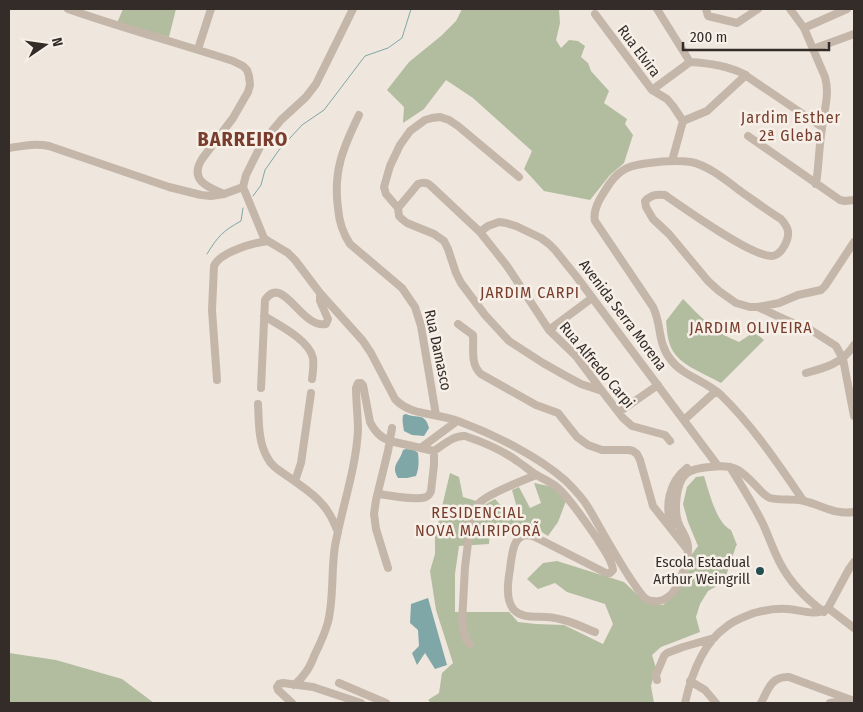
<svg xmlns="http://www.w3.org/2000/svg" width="863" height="712" font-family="'Fira Sans Condensed',sans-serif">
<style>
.green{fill:#b2bc9f}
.water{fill:#7fa7a8}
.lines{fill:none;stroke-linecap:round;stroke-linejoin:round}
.stream{stroke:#7fa7a8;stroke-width:1}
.minor{stroke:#c5b6aa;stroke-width:8}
.poi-dot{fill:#244d50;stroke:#f7f0e8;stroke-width:2}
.labels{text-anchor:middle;stroke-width:5;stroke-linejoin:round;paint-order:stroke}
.street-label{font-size:15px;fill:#342c29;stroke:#f7f0e8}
.poi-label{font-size:15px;fill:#342c29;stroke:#f7f0e8;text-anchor:end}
.neighbourhood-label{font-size:16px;letter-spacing:1px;fill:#783d2c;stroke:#f7f0e8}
.district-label{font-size:20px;font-weight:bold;letter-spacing:1px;fill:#783d2c;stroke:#f7f0e8}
</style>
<rect width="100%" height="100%" fill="#efe6dd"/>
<path class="green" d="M 123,9 L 176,9 L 169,37 L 117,23 Z
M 462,9 L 559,9 L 560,23 L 556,40 L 561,48 L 569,40 L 578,41 L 585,46 L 581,57 L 588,63 L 591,71 L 609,91 L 604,103 L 627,119 L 625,124 L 633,135 L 624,163 L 610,175 L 590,200 L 544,191 L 524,169 L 532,151 L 473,98 L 446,80 L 424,109 L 403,123 L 404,107 L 387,90 L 409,62 L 441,36 L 456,21 Z
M 683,299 C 700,316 715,333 739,342 L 754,332 L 764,340 L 721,383 C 704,373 677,365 670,345 C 667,337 667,329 666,321 Z
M 450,473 L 459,477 L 463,497 L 486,504 L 495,499 L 511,517 L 517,508 L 512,490 L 519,487 L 530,508 L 541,503 L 534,483 L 553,487 L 566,501 L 558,522 L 548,536 L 532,526 L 514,535 L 490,529 L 489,544 L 459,546 L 455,574 L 455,612 L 509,612 L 518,622 L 536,624 L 564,625 L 603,644 L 613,624 L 605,604 L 567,592 L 555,583 L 538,589 L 527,579 L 543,563 L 557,561 L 624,582 L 646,603 L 663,605 L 674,596 L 681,580 L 690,568 L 689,558 L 698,546 L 688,522 L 683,504 L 687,487 L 696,477 L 704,476 C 709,491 716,523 731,530 L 737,545 L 736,546 L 724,582 L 708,591 L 700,604 L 696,617 L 700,632 L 661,647 L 652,655 L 656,668 L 651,686 L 654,703 L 431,703 L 428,700 L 439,693 L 442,673 L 453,663 L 436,610 L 430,571 L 435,554 L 435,536 Z
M 9,653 L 56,660 L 122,679 L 154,703 L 9,703 Z"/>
<path class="water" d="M 406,414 C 417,419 425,412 429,428 L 424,436 L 412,435 L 404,431 C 403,425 402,421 403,415 Z
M 406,449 L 414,450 L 418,453 C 419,461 419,468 416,476 L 407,478 L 398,478 C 390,465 400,462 403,450 Z
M 428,598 L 447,665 L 435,669 L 425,653 L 417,665 L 412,653 L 419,646 L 418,630 L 410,623 L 411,604 Z"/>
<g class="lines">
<path class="stream" d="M 253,196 L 261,185 L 265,170 L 279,150 L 302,125 L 324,110 L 365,56 L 388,48 L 402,38 L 411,9
M 207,254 C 218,236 223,231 241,221 L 243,208"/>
<path class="minor" d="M 68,9 C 122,28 178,43 233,61 L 243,66 L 247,70 L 249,76 L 250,85 L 248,92 L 233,118 L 202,159 C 189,180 207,187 224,194
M 657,9 L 690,62
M 706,9 L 708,16 L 737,23 L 758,9
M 790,9 L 804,28 L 825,77 C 830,95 824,110 822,128 C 819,146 819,165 816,184
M 595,14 L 652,90 L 667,99 L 673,106 L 683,121
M 804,28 L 847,9
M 198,49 L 211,9
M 813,49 L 854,34
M 690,62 C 707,63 727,66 742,73 L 822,127
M 652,90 L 690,62
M 359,115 C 343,148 333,171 338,208 C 339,222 342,232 350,244 L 402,288 L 415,307 L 421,326 L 436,415
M 748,136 L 840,200 L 845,201 L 854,200
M 9,148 C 22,146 35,143 49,146 L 169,187 L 201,195 L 211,196 L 224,194 L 243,187
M 672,161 L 683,121 L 707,111 L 746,75
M 519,177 L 458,126 L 449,120 L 440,117 L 432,118 L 425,120 L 410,131 L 400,145 L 390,166 L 384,187 L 386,194 L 398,208 L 399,216 L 402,219 L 407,223 L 434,234 L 444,241 L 448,249 L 456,273 L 461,283 L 485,315 L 509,341 L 543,363 L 566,376 L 581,384 L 602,391
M 243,187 L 264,238 L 268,241 L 288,253 L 295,260 L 320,293 L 363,341 L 371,353 L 395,399 C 410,416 437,413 458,421 C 493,434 538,456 566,481 C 574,489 582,497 588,507 C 602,531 615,555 630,578 C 635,585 640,594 646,599 C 648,600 652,601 654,601 C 658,602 664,600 668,597 C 679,590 689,559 688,546 C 687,536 681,531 678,522 C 674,510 676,484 685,475 C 691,469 701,468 710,467 C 736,464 741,470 758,488 C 762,492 765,496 770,498 C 781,501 793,498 804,501 C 822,505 834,515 854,512
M 243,187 L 246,175 L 262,143 L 281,120 L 306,97 L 316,84 L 353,9
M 398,208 L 418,184 C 423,182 427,182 431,186 L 480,232 L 507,266 L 549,330 L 576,356 L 602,391 L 623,418 L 632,426 L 665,435 L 670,441
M 480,232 L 488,226 L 499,222 L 506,223 L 516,226 L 541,238 L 549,244 L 555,250 L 576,276 L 718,466
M 758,307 L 779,303 L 798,295 L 821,290 L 825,286 L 854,242
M 264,316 C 279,325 309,340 313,358 C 314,365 313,372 312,379
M 458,324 L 473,335 C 474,348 470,365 481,374 L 536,405 L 558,413 L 577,437 L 588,445 L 602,450 L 629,450 L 633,451 L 637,454 L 640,460 L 653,506 L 687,549
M 549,330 L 592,298
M 806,373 C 825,368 843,363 854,345
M 217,380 L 212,310 L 214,266 C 220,252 253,243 268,241
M 261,388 L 265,300 C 283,273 301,329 326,324 L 328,319 L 320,301 L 320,293
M 258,404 C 259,421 258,441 267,457 C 272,468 284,473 293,480 C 303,487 315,495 323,505 C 330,513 334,522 338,532
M 619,412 L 658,385
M 684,420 L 716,391
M 422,447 L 457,421
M 730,467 C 742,486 753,504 763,524 C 769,537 773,550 780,563 C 790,582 806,599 824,612
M 295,481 L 301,463 L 311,393
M 378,494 C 389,495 416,501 426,497 C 430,495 429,495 431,491 L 434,465 L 434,451
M 803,500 C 778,464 753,426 721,395 C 706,381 683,376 671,360 C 657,343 662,325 653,307 L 595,221 C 592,208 603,194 610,183 C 621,168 631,165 649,163 C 663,161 677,160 691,162 C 710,166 728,182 743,193 C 756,202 768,211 781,219 C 787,226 790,231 787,240 C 785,246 780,255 772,256 C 752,257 684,208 665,195 C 656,194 651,195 645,201 L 646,207 L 653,219 L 669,234 L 708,281 L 719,291 L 736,303 L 750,307 L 758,307 L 786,320 L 811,330 L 836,346 L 843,359 L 854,416
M 672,527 C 664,506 669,482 687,468
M 388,568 L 376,529 L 374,514 L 376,500 L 388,451 L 392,428
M 828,608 L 854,628
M 470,644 L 466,640 L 462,623 L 465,567 L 471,519 C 472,514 474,509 477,505 C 486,494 522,481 536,475
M 657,680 L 656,675 L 664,656 L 667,653 L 683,647 L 714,638
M 690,681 L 705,690 L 716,703
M 339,683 L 386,703
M 294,685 C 305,676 310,667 315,654 C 320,644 325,633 328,622 C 334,598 331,571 335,546 C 342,507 356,469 358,430 C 358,416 356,402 356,388 L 358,383 L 361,383 L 363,385 L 370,422 C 375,432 380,437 390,441 L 434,451 C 443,445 454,435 465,436 C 483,442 502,450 517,461 C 523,465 529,470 535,474 C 543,479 551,482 558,488 C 572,501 587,524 598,540 C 603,549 612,559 613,570 L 610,573 L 606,573 L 535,537 C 513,528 512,554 510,569 C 508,581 505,600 514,610 C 523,619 536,616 547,617 C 564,618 580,626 595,632
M 292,703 L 278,690 L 277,687 L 279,684 L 283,683 L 313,687 L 361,703
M 685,703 C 691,676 702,644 726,627 C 734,620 744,617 754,613 C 765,610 776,608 788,609 C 801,610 816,617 828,608 L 849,569 L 854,562
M 761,703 C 768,690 771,676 789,677 L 854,701
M 830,703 L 848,700"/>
</g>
<circle class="poi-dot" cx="760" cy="571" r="5"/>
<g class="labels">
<g class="street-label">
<text transform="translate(639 51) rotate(53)" y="5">Rua Elvira</text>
<text transform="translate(623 315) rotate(53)" y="5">Avenida Serra Morena</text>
<text transform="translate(438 350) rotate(78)" y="5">Rua Damasco</text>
<text transform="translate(597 365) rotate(50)" y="5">Rua Alfredo Carpi</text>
</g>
<g class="poi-label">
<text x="750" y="567">Escola Estadual<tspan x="750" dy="17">Arthur Weingrill</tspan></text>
</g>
<g class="neighbourhood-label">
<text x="791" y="123">Jardim Esther<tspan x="791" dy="18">2ª Gleba</tspan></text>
<text x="530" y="298">JARDIM CARPI</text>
<text x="751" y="333">JARDIM OLIVEIRA</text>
<text x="478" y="518">RESIDENCIAL<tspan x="478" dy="18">NOVA MAIRIPORÃ</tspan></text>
</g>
<g class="district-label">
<text x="243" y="146">BARREIRO</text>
</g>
</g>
<rect width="863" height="712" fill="none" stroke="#342c29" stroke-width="20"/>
<g transform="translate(45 45) rotate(77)" stroke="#f7f0e8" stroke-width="4" paint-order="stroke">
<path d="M0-4L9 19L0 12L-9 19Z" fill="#342c29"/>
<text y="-8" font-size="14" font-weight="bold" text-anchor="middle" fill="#342c29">N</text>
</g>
<path d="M683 42v8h146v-8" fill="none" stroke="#342c29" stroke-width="2.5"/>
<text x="690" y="42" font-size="15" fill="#342c29" stroke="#f7f0e8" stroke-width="4" paint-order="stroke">200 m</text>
</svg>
